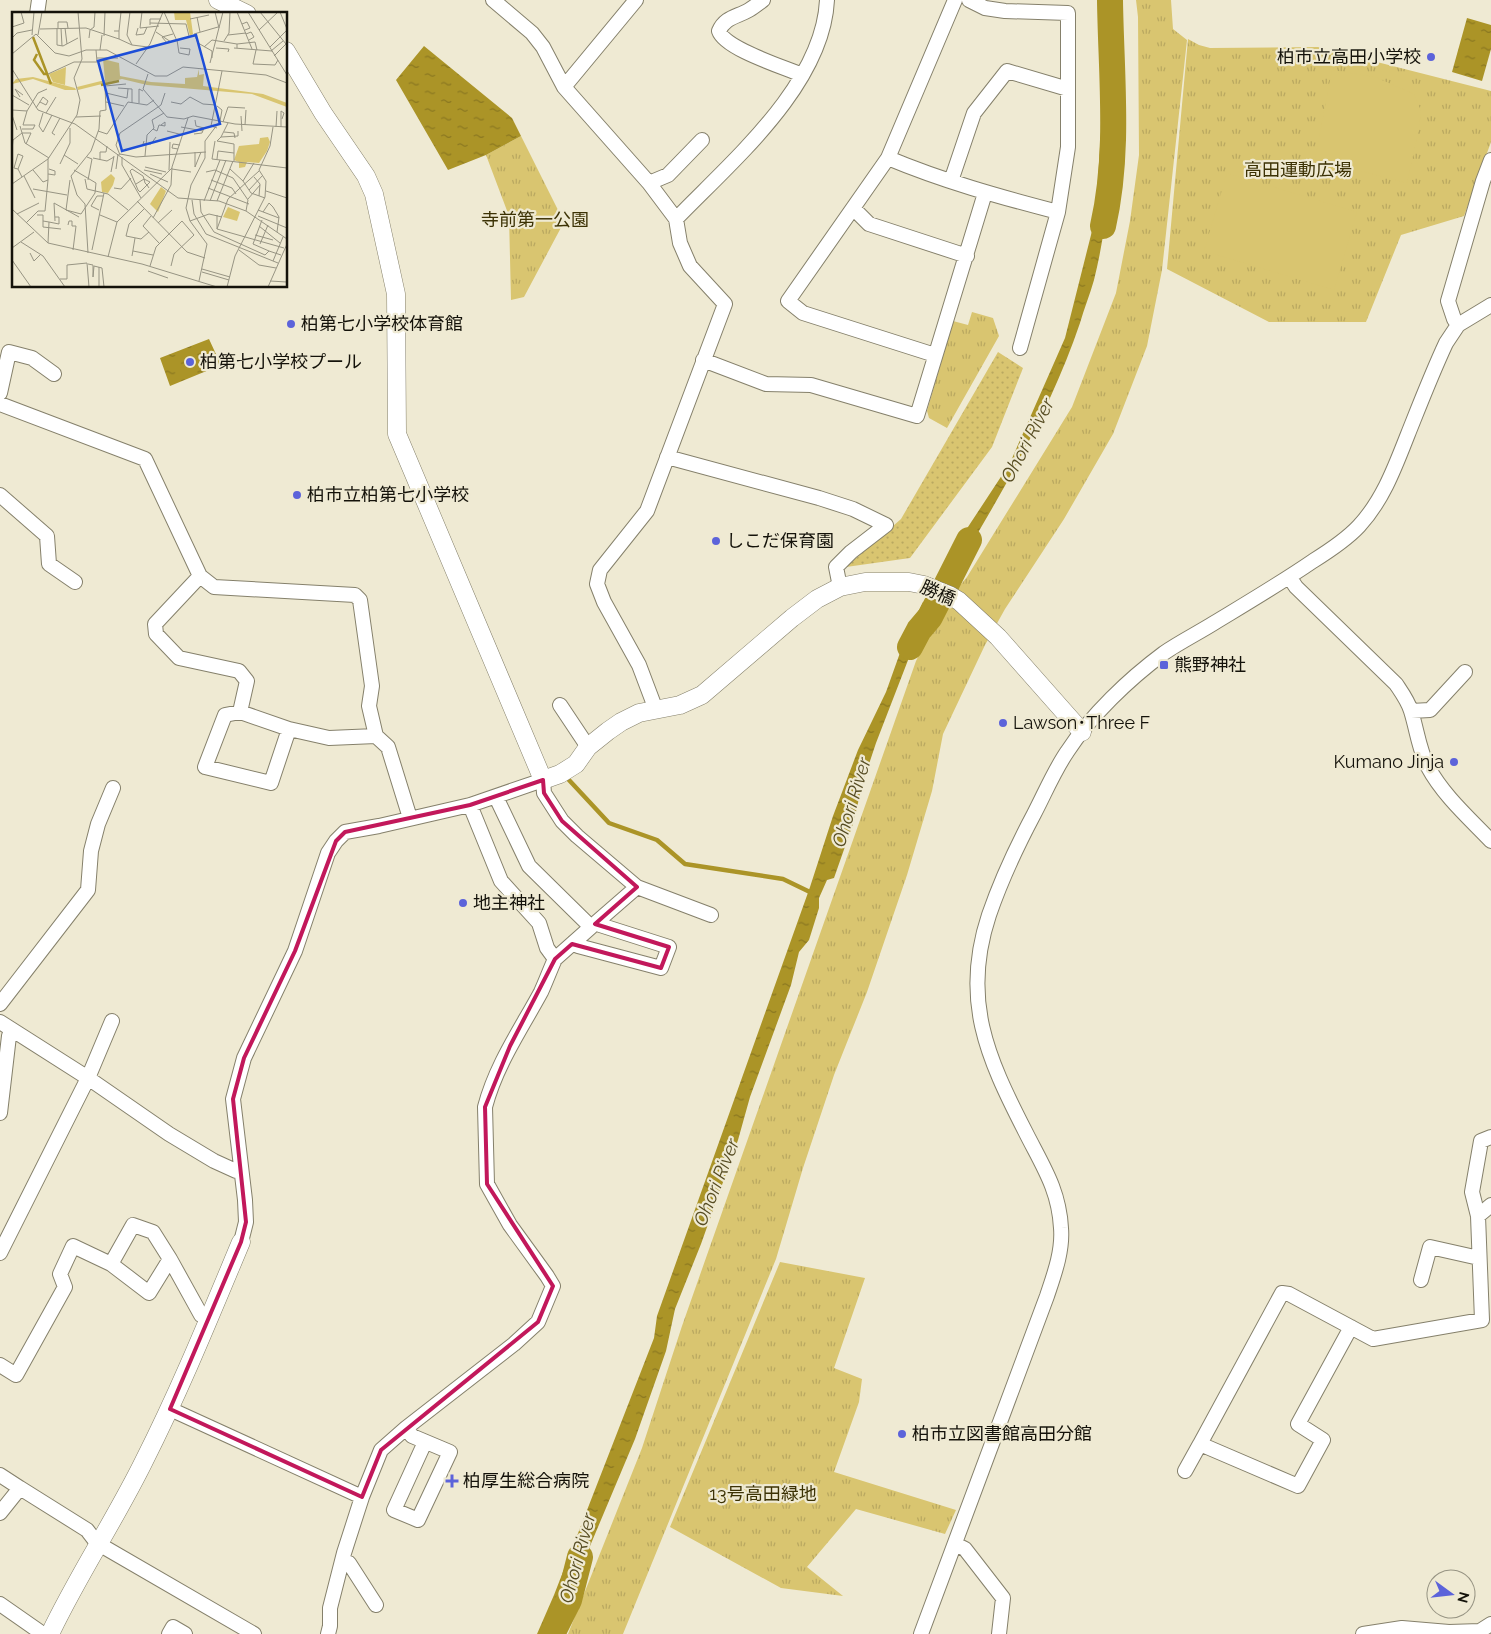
<svg xmlns="http://www.w3.org/2000/svg" width="1491" height="1634" font-family="Raleway,'Noto Sans JP',sans-serif">
<style>
.grass{fill:url(#grass-dots)}
.park{fill:url(#park-tufts)}
.pitch{fill:#d9c570}
.water{fill:url(#water-ripples)}
.lines{fill:none;stroke-linecap:round;stroke-linejoin:round}
.stream{stroke:#ab9427;stroke-width:4.5}
.river{stroke:#ab9427;stroke-width:26}
.minor-casing{stroke:#85806b;stroke-width:16}
.tertiary-casing{stroke:#85806b;stroke-width:19}
.minor{stroke:#fff;stroke-width:14}
.tertiary{stroke:#fff;stroke-width:18}
.marked{fill:none;stroke:#c2185b;stroke-width:4;stroke-linejoin:round}
.poi-dot{fill:#5c63da;stroke:#efead3;stroke-width:2}
.labels{text-anchor:middle;stroke-width:4.5;stroke-linejoin:round;paint-order:stroke}
.poi-label{font-size:18px;fill:#14120a;stroke:#efead3;text-anchor:start}
.park-label{font-size:18px;fill:#3c3204;stroke:#efead3}
.street-label{font-size:18px;fill:#14120a;stroke:#efead3}
.water-label{font-size:19px;font-style:italic;fill:#564c22;stroke:#efead3}
.inset-river{fill:none;stroke:#ab9427;stroke-width:2.5}
.inset-road{fill:none;stroke:#979483;stroke-width:1}
.view{fill:#1d4ed8;fill-opacity:0.15;stroke:#1d4ed8;stroke-width:2.5}
.inset-edge{fill:none;stroke:#14120a;stroke-width:2.5}
</style>
<defs>
<pattern id="grass-dots" width="8" height="8" patternUnits="userSpaceOnUse" patternTransform="scale(1.25)"><rect width="8" height="8" fill="#d9c570"/><path d="M2 2h.1M6 6h.1" fill="none" stroke="#b9a860" stroke-width="1.8" stroke-linecap="round"/></pattern>
<pattern id="park-tufts" width="24" height="20" patternUnits="userSpaceOnUse" patternTransform="scale(1.25)"><rect width="24" height="20" fill="#d9c570"/><path d="M3 7l-1-3M5 7V3M7 7l1-3M15 17l-1-3M17 17v-4M19 17l1-3" fill="none" stroke="#b9a860"/></pattern>
<pattern id="water-ripples" width="26" height="14" patternUnits="userSpaceOnUse" patternTransform="scale(1.25)"><rect width="26" height="14" fill="#ab9427"/><path d="M2 4q2-2 4 0t4 0M15 11q2-2 4 0t4 0" fill="none" stroke="#8a7720"/></pattern>
</defs>
<rect width="100%" height="100%" fill="#efead3"/>
<path class="grass" d="M 998,352 L 1023,368 L 992,447 L 910,558 L 846,567 L 901,519 Z"/>
<path class="park" d="M 1136,0 L 1171,0 L 1173,29 L 1187,40 L 1162,270 L 1147,346 L 1113,434 L 1064,519 L 1005,609 L 985,645 L 943,734 L 932,791 L 907,875 L 867,992 L 834,1075 L 803,1168 L 776,1259 L 623,1634 L 568,1634 L 642,1448 L 682,1326 L 916,661 L 944,605 L 967,577 L 1072,407 L 1116,293 L 1130,221 L 1139,155 L 1138,17 Z
M 1188,39 L 1199,45 L 1210,48 L 1318,47 L 1491,91 L 1491,142 L 1464,216 L 1401,235 L 1366,322 L 1269,322 L 1167,269 Z
M 521,136 L 564,222 L 524,297 L 511,300 L 509,216 L 486,155 Z
M 972,312 L 993,318 L 999,336 L 947,428 L 929,418 L 927,411 L 953,321 L 968,325 Z
M 780,1262 L 865,1278 L 834,1368 L 862,1379 L 859,1402 L 834,1472 L 956,1510 L 945,1534 L 856,1509 L 807,1567 L 843,1596 L 781,1588 L 670,1527 Z"/>
<path class="pitch" d="M 1332,70 L 1375,77 L 1414,94 L 1421,111 L 1419,128 L 1407,183 L 1315,159 Z
M 1227,173 L 1357,212 L 1334,290 L 1204,251 Z"/>
<path class="water" d="M 1467,18 L 1491,25 L 1491,49 L 1482,81 L 1452,72 Z
M 1102,21 L 1115,21 C 1117,105 1114,199 1094,280 C 1090,294 1084,309 1080,323 C 1049,414 1003,490 955,572 L 943,565 L 1010,463 L 1065,338 L 1091,235 L 1096,210 L 1104,84 Z
M 424,46 L 512,118 L 521,136 L 486,155 L 448,170 L 396,80 Z
M 209,339 L 221,365 L 170,386 L 160,358 Z
M 923,602 L 936,607 L 910,655 L 876,743 L 862,785 L 854,821 L 834,878 L 827,880 L 819,898 L 819,908 L 809,940 L 799,952 L 791,985 L 750,1097 L 738,1140 L 701,1244 L 675,1309 L 666,1351 L 635,1439 L 553,1634 L 537,1634 L 554,1595 L 654,1338 L 657,1316 L 810,887 L 833,816 L 858,750 L 886,692 L 906,636 Z"/>
<g class="lines">
<path class="stream" d="M 569,780 L 609,823 L 657,840 L 685,864 L 783,879 L 812,893"/>
<path class="river" d="M 1103,226 C 1120,152 1111,75 1110,0
M 910,647 L 919,630 L 930,617 L 969,540
M 552,1634 L 569,1600 L 580,1557"/>
<g class="minor-casing">
<path id="minor" d="M 493,0 L 532,33 L 543,47 L 564,87 L 649,183 L 676,219 L 680,243 L 690,266 L 725,304 L 647,511 L 600,570 L 597,584 L 604,602 L 639,665 L 656,710
M 763,0 C 759,3 754,7 749,10 C 737,17 725,17 719,31 C 725,49 784,67 802,75
M 969,0 L 985,8 L 1005,11 L 1068,13 L 1068,147 L 1058,212 L 1020,348
M 37,14 L 39,0
M 564,87 L 636,0
M 888,158 C 943,181 1000,197 1058,212
M 951,181 L 974,113 L 1007,71 L 1068,89
M 649,183 L 668,175 L 702,140
M 853,208 L 869,224 L 967,256
M 676,219 C 732,161 823,85 827,0
M 1458,325 L 1454,319 L 1448,301 L 1483,181 L 1491,160
M 935,355 L 803,313 L 788,301 L 888,158 L 955,0
M 703,360 L 766,384 L 811,385 L 917,416 L 985,193
M 0,393 L 9,352 L 32,358 L 54,374
M 0,404 L 145,459 L 200,576 L 214,587 L 355,595 L 360,600 L 372,686 L 369,706 L 376,736 L 388,747 L 410,818
M 667,457 L 819,498 L 853,509 L 886,525 L 851,552 L 836,567 L 840,587
M 0,495 L 47,536 L 49,564 L 75,582
M 200,576 L 155,624 L 156,634 L 179,658 L 239,671 L 247,681 L 240,712 L 225,715 L 205,767 L 271,783 L 289,729 L 240,712
M 1290,578 L 1296,587 L 1396,684 C 1402,693 1408,701 1411,711 C 1417,730 1419,750 1428,767 C 1443,795 1469,818 1491,841
M 560,705 L 588,747
M 1411,711 L 1430,710 L 1465,672
M 289,729 L 329,738 L 376,736
M 496,797 L 529,866 L 591,927 L 637,887
M 470,805 L 501,881 L 539,923 L 547,948 L 555,959 L 591,927
M 574,942 L 578,946 L 661,968 L 669,947 L 600,925 L 597,922
M 0,1004 L 88,890 L 91,851 L 98,824 L 113,788
M 0,1022 L 88,1078 L 169,1134 L 214,1161 L 236,1171 L 241,1169
M 0,1113 L 9,1036 L 12,1030
M 1478,1216 L 1491,1205
M 241,1242 L 246,1222 L 245,1200 L 233,1099 L 244,1058 L 295,951 L 328,853 L 336,841 L 345,832 L 379,826 L 470,805 L 543,780 L 544,793 L 562,821 L 577,836 L 637,887 L 711,915
M 0,1253 L 88,1078 L 112,1021
M 111,1264 L 133,1225 L 153,1232 L 170,1259 L 201,1315 L 209,1319
M 1421,1280 L 1430,1247 L 1479,1258
M 1351,1327 L 1298,1424 L 1323,1440 L 1298,1486 L 1200,1444 L 1282,1293 L 1289,1294 L 1373,1339 L 1482,1320 L 1478,1216 L 1472,1192 L 1481,1141 L 1491,1137
M 0,1365 L 16,1375 L 65,1287 L 60,1274 L 73,1246 L 111,1264 L 149,1293 L 170,1259
M 170,1409 L 362,1497
M 406,1428 L 412,1436 L 450,1452 L 418,1520 L 394,1510 L 425,1442
M 1185,1471 L 1200,1444
M 0,1475 L 20,1488
M 0,1513 L 20,1488 L 87,1530 L 97,1543 L 254,1634
M 955,1544 L 965,1549 L 1003,1598 L 999,1634
M 342,1562 L 349,1563 L 376,1605
M 0,1604 L 43,1634
M 169,1634 L 173,1627 L 185,1634
M 328,1634 L 330,1626 L 330,1608 L 344,1553 L 362,1497 L 381,1450 L 406,1428 L 514,1344 L 538,1322 L 553,1286 L 547,1276 L 510,1225 L 487,1184 L 485,1107 C 496,1065 521,1029 541,992 C 546,981 550,970 555,959
M 921,1634 L 1047,1296 C 1054,1275 1063,1251 1061,1228 C 1059,1189 1042,1165 1025,1131 C 987,1057 961,999 989,915 C 1001,880 1017,846 1034,814 C 1045,793 1054,771 1067,752 C 1091,715 1129,679 1164,653 C 1180,642 1198,633 1214,623 C 1247,603 1281,583 1313,561 C 1329,551 1346,540 1359,526 C 1383,500 1395,467 1408,434 C 1420,404 1432,373 1446,343 L 1458,325 L 1491,305
M 1363,1634 L 1402,1628 L 1449,1632 L 1480,1631 L 1491,1624"/>
</g>
<g class="tertiary-casing">
<path id="tertiary" d="M 218,0 L 247,14
M 286,51 L 323,113 L 366,176 L 374,194 L 396,294 L 397,434 L 543,780 L 560,774 L 576,764 L 588,747 L 608,731 L 621,722 L 639,713 L 680,705 L 702,695 L 792,618 L 817,599 L 840,587 L 865,582 L 909,582 L 924,585 L 949,595 L 959,601 L 998,637 L 1082,732
M 50,1634 C 78,1575 115,1520 144,1461 C 180,1390 210,1316 241,1242"/>
</g>
<use href="#minor" class="minor"/>
<use href="#tertiary" class="tertiary"/>
</g>
<path class="marked" d="M 543,780 L 544,793 L 562,821 L 637,887 L 595,924 L 669,947 L 661,968 L 572,944 L 555,959 L 510,1046 L 485,1107 L 487,1184 L 553,1286 L 538,1322 L 381,1450 L 362,1497 L 170,1409 L 241,1242 L 246,1222 L 233,1099 L 244,1058 L 295,951 L 336,841 L 345,832 L 470,805 Z"/>
<g class="poi-dot">
<circle cx="1431" cy="57" r="5"/>
<circle cx="291" cy="324" r="5"/>
<circle cx="190" cy="362" r="5"/>
<circle cx="297" cy="495" r="5"/>
<circle cx="716" cy="541" r="5"/>
<rect x="1159" y="660" width="10" height="10" rx="2.5"/>
<circle cx="1003" cy="723" r="5"/>
<circle cx="1454" cy="762" r="5"/>
<circle cx="463" cy="903" r="5"/>
<circle cx="902" cy="1434" r="5"/>
<path d="M449.5 1473.5h5v5h5v5h-5v5h-5v-5h-5v-5h5z"/>
</g>
<g class="labels">
<g class="poi-label">
<text x="1421" y="63" text-anchor="end">柏市立高田小学校</text>
<text x="301" y="330">柏第七小学校体育館</text>
<text x="200" y="368">柏第七小学校プール</text>
<text x="307" y="501">柏市立柏第七小学校</text>
<text x="726" y="547">しこだ保育園</text>
<text x="1174" y="671">熊野神社</text>
<text x="1013" y="729">Lawson･Three F</text>
<text x="1444" y="768" text-anchor="end">Kumano Jinja</text>
<text x="473" y="909">地主神社</text>
<text x="912" y="1440">柏市立図書館高田分館</text>
<text x="463" y="1487">柏厚生総合病院</text>
</g>
<g class="park-label">
<text x="1298" y="176">高田運動広場</text>
<text x="535" y="226">寺前第一公園</text>
<text x="763" y="1500">13号高田緑地</text>
</g>
<g class="street-label">
<text transform="translate(938 593) rotate(24)" y="6">勝橋</text>
</g>
<g class="water-label">
<text transform="translate(1027 440) rotate(-62)" y="7">Ohori River</text>
<text transform="translate(851 802) rotate(-73)" y="7">Ohori River</text>
<text transform="translate(716 1182) rotate(-68)" y="7">Ohori River</text>
<text transform="translate(577 1558) rotate(-75)" y="7">Ohori River</text>
</g>
</g>
<g transform="translate(12 12)">
<rect width="275" height="275" fill="#efead3"/>
<path d="M 21,65 L 63,76 L 64,78 L 53,78 L 21,67 L 0,72 L 4,67 Z" fill="#d9c570"/>
<path d="M 54,55 L 53,73 L 41,70 L 37,62 Z" fill="#d9c570"/>
<path d="M 162,0 L 178,0 L 181,22 L 178,24 L 174,8 L 163,8 ZM 91,47 L 107,51 L 108,64 L 139,70 L 173,72 L 173,66 L 185,65 L 187,57 L 187,63 L 192,62 L 191,74 L 251,82 L 275,91 L 275,95 L 240,82 L 135,73 L 110,67 L 66,78 L 65,75 L 93,68 ZM 256,125 L 258,130 L 255,139 L 247,151 L 235,150 L 233,155 L 227,156 L 227,150 L 222,148 L 227,134 L 247,132 L 248,126 ZM 149,175 L 154,179 L 146,200 L 138,192 Z" fill="#d9c570"/>
<path d="M 99,162 L 103,166 L 101,173 L 96,181 L 90,180 L 89,170 ZM 216,195 L 228,200 L 225,209 L 211,205 Z" fill="#d9c570"/>
<path class="inset-river" d="M 21,25 L 39,72M 25,42 L 22,48 L 32,62 L 36,62M 89,73 L 107,69"/>
<path class="inset-road" d="M 130,0 L 128,16 L 147,14M 152,0 L 165,29M 203,0 L 207,16M 225,0 L 240,37M 236,0 L 275,63M 248,0 L 274,32M 268,0 L 275,17M 185,5 L 188,20M 178,7 L 197,3M 138,11 L 174,12 L 177,24M 230,12 L 235,10 L 238,16 L 233,18M 138,13 L 138,7 L 149,7M 0,15 L 12,11 L 9,0M 45,16 L 45,33 L 51,34 L 66,26M 46,16 L 46,10 L 55,10 L 56,16M 49,16 L 50,34M 53,16 L 55,32M 126,16 L 124,23 L 132,22 L 135,15M 28,17 L 74,16 L 107,27 L 107,19M 247,18 L 266,0M 102,19 L 107,19 L 109,0M 144,20 L 159,30M 161,22 L 150,25 L 155,31 L 165,28 L 167,41 L 177,43 L 178,37 L 168,36M 234,22 L 239,20 L 242,25 L 237,28M 20,23 L 22,0M 26,23 L 30,0M 216,23 L 234,21M 92,24 L 93,0M 0,26 L 5,21 L 20,18M 77,26 L 78,18 L 82,15 L 83,0M 107,27 L 120,33 L 115,23 L 118,0M 212,29 L 217,21 L 218,0M 225,32 L 243,30 L 245,38M 120,33 L 136,35M 192,35 L 200,28 L 225,32 L 225,36M 258,35 L 275,18M 204,36 L 217,37 L 216,40M 222,36 L 260,39M 88,38 L 90,23M 244,38 L 241,52 L 263,53 L 266,48M 259,39 L 271,29M 0,42 L 24,22 L 43,41 L 57,44 L 74,38 L 95,38 L 143,64 L 155,64 L 171,55 L 254,63 L 275,71M 262,44 L 274,32M 85,46 L 106,46M 200,46 L 200,39 L 186,31 L 182,22 L 206,15M 198,51 L 211,0M 124,52 L 138,32 L 151,0M 0,57 L 26,98 L 63,112 L 166,186 L 207,189 L 234,199 L 275,227M 36,62 L 62,50 L 85,50 L 84,38M 136,62 L 131,77 L 155,105 L 172,107 L 181,104 L 223,112 L 275,115M 106,76 L 120,77 L 120,91M 94,81 L 115,86 L 116,77M 0,83 L 17,93M 8,85 L 3,77 L 11,83M 94,90 L 112,94M 159,90 L 169,92 L 178,85 L 191,92 L 204,93M 127,91 L 127,77 L 131,79M 24,96 L 31,85 L 36,89 L 34,93 L 28,90M 0,98 L 15,99M 31,101 L 27,114 L 31,120 L 40,103M 34,101 L 44,85M 0,103 L 5,118M 229,104 L 230,119M 64,105 L 89,104M 211,110 L 216,95 L 233,96M 23,113 L 11,113 L 15,99 L 26,81 L 35,77M 233,113 L 234,98M 8,114 L 13,131 L 37,146M 169,115 L 191,119M 264,115 L 265,99M 269,115 L 269,99 L 272,101 L 270,107M 205,116 L 199,114 L 210,59M 10,117 L 21,117 L 23,113M 141,117 L 145,119 L 147,113 L 153,114 L 153,110 L 149,113M 86,119 L 95,122 L 116,90 L 135,93 L 142,88M 155,119 L 171,123M 212,120 L 222,121 L 223,126M 182,122 L 190,121 L 192,116 L 184,114 L 183,108M 43,123 L 40,121 L 48,106M 209,125 L 216,111M 132,129 L 131,132 L 139,132 L 144,125M 203,129 L 200,147 L 275,156M 166,137 L 160,136 L 161,132 L 168,133M 0,138 L 1,128 L 10,121 L 19,121 L 14,132M 183,140 L 183,155 L 189,140M 108,142 L 124,145 L 194,140M 52,143 L 66,152M 108,143 L 104,133 L 108,121 L 149,93 L 153,81M 133,144 L 135,123 L 142,116 L 140,108 L 152,101M 75,145 L 80,147 L 76,168M 110,145 L 110,153 L 129,186M 81,146 L 95,149 L 102,145M 205,147 L 206,139 L 222,141M 88,148 L 88,140 L 94,140 L 95,134M 222,149 L 222,132 L 205,129 L 209,125 L 226,124 L 226,119M 242,151 L 231,169 L 239,181 L 253,186M 48,152 L 58,131 L 58,116M 133,155 L 154,160M 6,157 L 2,156 L 6,142 L 11,144M 104,157 L 106,142M 160,157 L 179,160M 218,157 L 231,169M 21,158 L 31,170 L 36,168 L 36,147M 132,158 L 150,162M 157,158 L 158,130M 99,160 L 102,144M 194,160 L 203,158 L 221,166 L 236,188 L 234,199M 36,162 L 43,163 L 43,159 L 37,157M 138,162 L 156,170M 12,164 L 23,186M 10,165 L 6,157 L 11,144M 242,165 L 248,172 L 247,184M 73,167 L 75,177 L 96,182 L 116,198M 199,168 L 220,176 L 224,182M 0,172 L 36,147 L 65,103 L 68,88 L 62,66 L 70,47 L 66,0M 124,172 L 132,167 L 138,170 L 128,180 L 126,178 L 118,159 L 120,157 L 131,164 L 132,167 L 133,171 L 135,173 L 137,176M 102,176 L 109,177 L 119,166M 196,176 L 237,192M 21,177 L 55,183M 237,178 L 251,163M 254,179 L 275,186M 236,187 L 248,173M 180,188 L 182,202 L 194,222 L 266,251M 188,188 L 189,200 L 202,220 L 253,243 L 257,239 L 269,243M 125,189 L 175,240 L 193,246M 192,189 L 208,148M 198,189 L 214,148M 205,189 L 221,149M 0,197 L 36,231 L 130,252 L 205,275M 132,197 L 117,212 L 114,224 L 129,227 L 137,220M 54,198 L 69,202 L 83,181 L 84,171 L 62,158M 54,198 L 58,168M 87,198 L 79,194 L 85,184 L 91,184M 246,198 L 267,206M 251,200 L 257,191 L 261,195 L 267,205 L 265,220M 5,202 L 27,191M 25,203 L 31,203 L 31,209 L 37,210 L 36,231M 88,203 L 105,210M 205,203 L 205,217 L 272,236M 139,204 L 131,214 L 147,231M 246,204 L 275,216M 141,206 L 159,173 L 160,155 L 176,106M 250,208 L 241,232 L 257,239M 31,209 L 31,215 L 49,217M 43,209 L 42,191 L 67,205M 178,209 L 197,202 L 210,205M 37,210 L 47,212 L 47,205 L 43,205M 14,211 L 26,199 L 33,199 L 36,168M 146,211 L 160,198M 56,213 L 57,209 L 60,209 L 60,214 L 64,214 L 61,238M 247,214 L 268,231M 205,217 L 216,187 L 247,159M 243,223 L 261,228M 9,230 L 31,244 L 53,275M 248,232 L 256,213M 0,236 L 22,220M 80,238 L 92,181M 227,238 L 247,253 L 264,256M 121,239 L 141,243M 18,241 L 22,249 L 29,242M 76,241 L 73,192 L 65,183 L 59,164 L 79,139 L 87,117 L 88,99 L 94,98 L 93,74 L 114,72M 120,244 L 123,226M 96,245 L 105,210 L 160,156M 0,248 L 19,275M 261,249 L 271,225M 76,252 L 81,253 L 81,265 L 82,254 L 90,256 L 92,275M 138,254 L 144,235 L 170,209 L 182,223 L 162,242 L 159,254M 87,255 L 87,275M 190,257 L 218,265M 136,259 L 156,266M 190,260 L 217,268M 48,267 L 55,267 L 55,253 L 75,251 L 77,275M 187,269 L 195,232 L 178,209 L 174,196 L 179,173 L 193,146 L 193,129 L 208,109 L 210,98 L 205,94M 258,269 L 275,270M 215,275 L 223,244 L 253,185 L 254,169 L 247,158 L 258,134 L 261,115M 256,275 L 275,232"/>
<path class="view" d="M 184,23 L 208,112 L 110,139 L 86,49 Z"/>
<rect width="275" height="275" class="inset-edge"/>
</g>
<g transform="translate(1451 1594) rotate(105)"><circle r="24" fill="#efead3" stroke="#979483"/>
<path d="M0-4L9 19L0 12L-9 19Z" fill="#5c63da"/>
<text y="-8" font-size="14" font-weight="bold" text-anchor="middle" fill="#14120a">N</text>
</g>
</svg>
